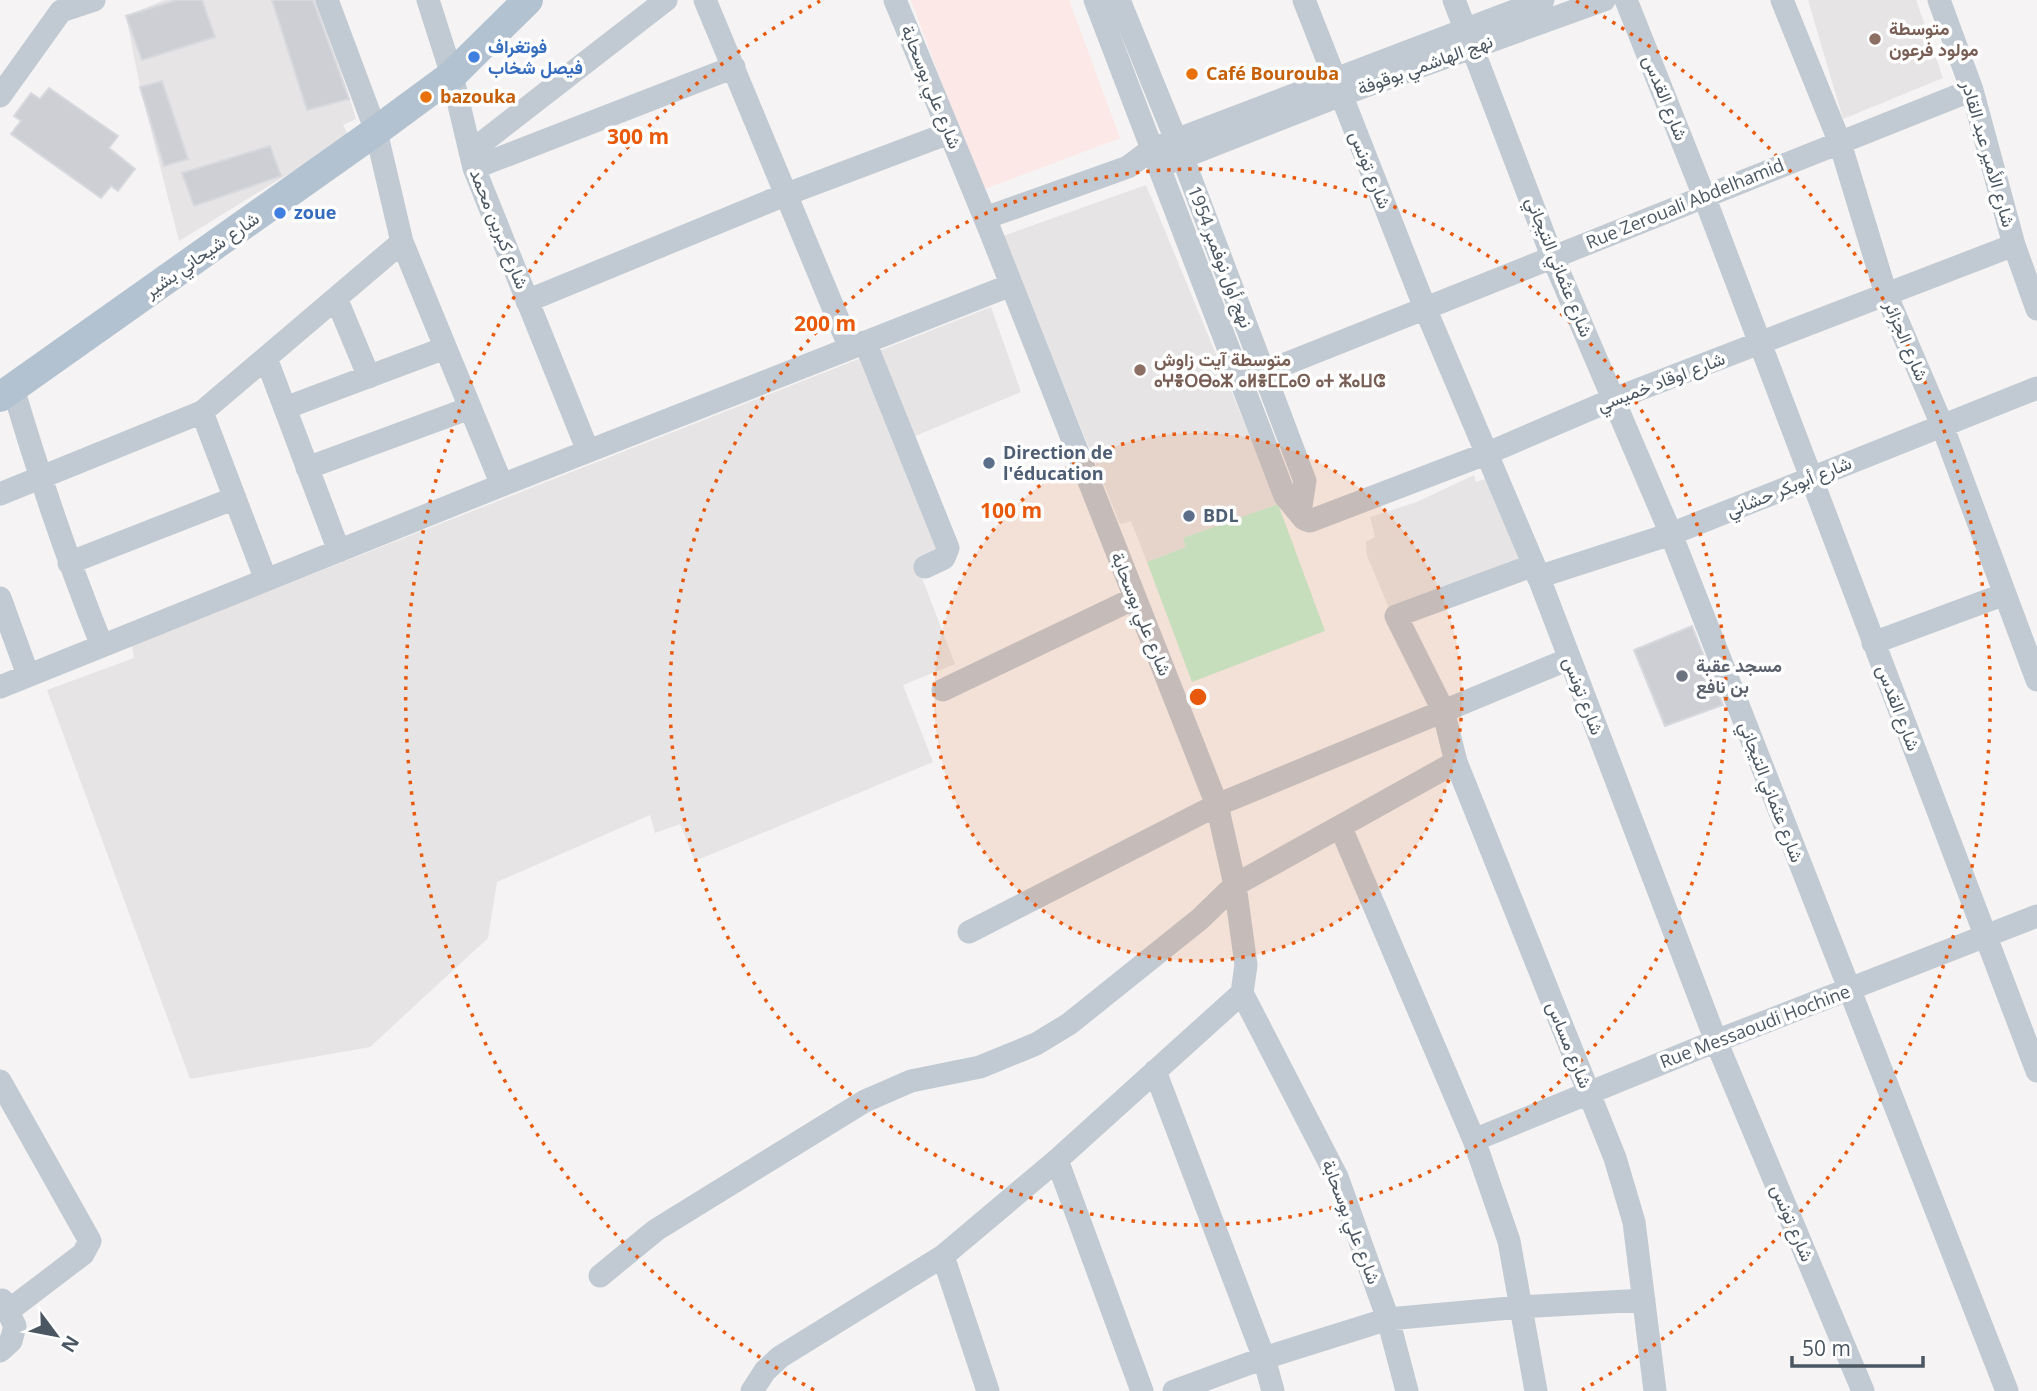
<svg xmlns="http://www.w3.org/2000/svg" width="2037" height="1391" font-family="'Open Sans',Vazirmatn,'Noto Sans Tifinagh',sans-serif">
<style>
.education{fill:#e6e4e5}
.medical{fill:#fce8e6}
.green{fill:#c3f1d5}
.building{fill:#cdcfd5;stroke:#d7d9de;stroke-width:2}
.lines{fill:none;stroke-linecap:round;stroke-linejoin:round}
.minor{stroke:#c1cad2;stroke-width:23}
.major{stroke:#b3c2d1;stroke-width:30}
.ring{fill:none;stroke:#e8590c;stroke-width:3.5;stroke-dasharray:3.5 7}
.education-dot{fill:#8d6e63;stroke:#fff;stroke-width:2.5}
.shop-dot{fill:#3f7fe0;stroke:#fff;stroke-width:2.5}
.food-dot{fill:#e8710a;stroke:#fff;stroke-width:2.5}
.service-dot{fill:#5c6f8a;stroke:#fff;stroke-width:2.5}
.worship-dot{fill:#6b7280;stroke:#fff;stroke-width:2.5}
.labels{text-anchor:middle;stroke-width:7;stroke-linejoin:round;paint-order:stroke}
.education-label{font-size:18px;font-weight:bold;fill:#785e54;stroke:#fff;text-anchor:start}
.shop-label{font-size:18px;font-weight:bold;fill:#366cbe;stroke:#fff;text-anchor:start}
.street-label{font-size:18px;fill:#4a5661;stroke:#fff}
.food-label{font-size:18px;font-weight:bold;fill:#c56008;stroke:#fff;text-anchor:start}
.service-label{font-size:18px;font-weight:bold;fill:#4e5e75;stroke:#fff;text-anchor:start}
.worship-label{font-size:18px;font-weight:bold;fill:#5b616d;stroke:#fff;text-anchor:start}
.centre{fill:#e8590c;stroke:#fff;stroke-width:3.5}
.ring-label{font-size:21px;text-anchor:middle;font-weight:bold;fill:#e8590c;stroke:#fff;stroke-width:7;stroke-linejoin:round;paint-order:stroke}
</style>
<rect width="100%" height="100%" fill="#f5f3f3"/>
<path class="education" d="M 164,0 L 319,0 L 356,119 L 343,125 L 348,134 L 334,146 L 179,241 L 140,87 L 126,16 Z
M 1808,0 L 1916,0 L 1943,78 L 1843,119 Z
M 1146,185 L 1278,504 L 1183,538 L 1186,547 L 1147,562 L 1131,521 L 1120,524 L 1003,236 Z
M 991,307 L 1021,392 L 898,443 L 945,568 L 922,578 L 955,664 L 903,685 L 933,762 L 695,861 L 680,824 L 655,833 L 650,815 L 497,882 L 488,938 L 370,1047 L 190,1079 L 47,690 L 134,658 L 132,645 Z
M 1474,475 L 1476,482 L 1488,478 L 1519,559 L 1389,608 L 1367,556 L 1366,542 L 1375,537 L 1370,517 L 1417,502 Z"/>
<path class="medical" d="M 911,0 L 1069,0 L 1120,138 L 982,190 Z"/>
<path class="green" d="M 1278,504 L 1325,631 L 1192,682 L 1147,562 L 1186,547 L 1183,538 Z"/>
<path class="building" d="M 176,0 L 202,0 L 215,37 L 142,60 L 126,16 Z
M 272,0 L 313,0 L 349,99 L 307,110 Z
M 162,81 L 188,159 L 164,166 L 140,87 Z
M 49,88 L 118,136 L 109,148 L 135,169 L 118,191 L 111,186 L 101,198 L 11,134 L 21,121 L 14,116 L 31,93 L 40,99 Z
M 270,146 L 281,176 L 194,206 L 182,173 Z
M 1692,626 L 1723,705 L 1665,726 L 1634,650 Z"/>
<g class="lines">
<path class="minor" d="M 327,0 L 376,131 L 402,242 L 502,485
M 428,0 L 452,75 L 474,168 L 588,451
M 705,0 L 850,348
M 895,0 L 989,228 L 1217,805 L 1235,885 L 1246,965 L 1242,993 L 1337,1177 L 1388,1319 L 1407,1391
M 1095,0 L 1285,496 L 1304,519 L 1310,521 L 1488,453 L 1614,399 L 2014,245
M 1119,0 L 1176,140 L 1305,481 L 1300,512
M 1304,0 L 1425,308 L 1534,565 L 1716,1041 L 1863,1391
M 1454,0 L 1552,256 L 1671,534 L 2007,1391
M 1626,0 L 1704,196 L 2037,1071
M 1782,0 L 1840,143 L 1886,294 L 1942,425 L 2037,680
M 1939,0 L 1972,90 L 2014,245 L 2037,309
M 0,96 L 61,11 L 94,0
M 470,152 L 666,0
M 1168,163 L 1341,95 L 1604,0
M 474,168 L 734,67
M 985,218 L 1128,167 L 1152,149 L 1543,0
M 336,298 L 369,377
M 527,301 L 787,194 L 949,133
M 865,342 L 948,548 L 944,558 L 925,567
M 266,358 L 339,551
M 1243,381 L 1972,90
M 13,388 C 39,476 68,561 102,646
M 285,408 L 445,348
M 202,412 L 266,580
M 307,468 L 470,408
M 0,494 L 202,412 L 402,242
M 69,563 L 235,498
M 1534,565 L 1396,616 L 1443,710 L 1456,762 L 1615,1158 L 1634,1222 L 1655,1391
M 1538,577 L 1671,534 L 2037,388
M 0,598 L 28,675
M 1873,643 L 2005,594
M 0,687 L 502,485 L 1011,285
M 943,690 L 1135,598
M 1341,828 L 1474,1140 L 1509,1241 L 1536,1391
M 969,932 L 1217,805 L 1569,659
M 1155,1071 L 1264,1358 L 1273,1391
M 0,1081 L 90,1241 L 83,1254 L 8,1311
M 1474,1140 L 1716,1041 L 2037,916
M 1057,1160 L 1142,1391
M 943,1256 L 988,1391
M 600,1276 L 656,1230 L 865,1101 L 911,1081 L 980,1067 L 1036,1044 L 1069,1024 L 1200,919 L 1235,885 L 1456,762
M 0,1351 L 11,1341 L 15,1326 L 2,1300
M 752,1391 L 765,1371 L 780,1357 L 943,1256 L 1057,1160 L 1242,993
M 1174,1391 L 1264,1358 L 1388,1319 L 1521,1307 L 1644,1300"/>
<path class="major" d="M 0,397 L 376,131 L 452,75 L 528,0"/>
</g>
<circle cx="1198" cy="697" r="264" fill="#e8590c" fill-opacity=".12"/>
<g class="ring">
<circle cx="1198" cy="697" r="264"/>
<circle cx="1198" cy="697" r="528"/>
<path d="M814 1390A792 792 0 0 1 820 1M1576 1A792 792 0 0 1 1582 1390"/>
</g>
<g class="education-dot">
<circle cx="1875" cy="39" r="7"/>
<circle cx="1140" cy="370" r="7"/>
</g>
<g class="shop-dot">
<circle cx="474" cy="57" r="7"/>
<circle cx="280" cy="213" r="7"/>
</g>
<g class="food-dot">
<circle cx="1192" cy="74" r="7"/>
<circle cx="426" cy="97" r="7"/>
</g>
<g class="service-dot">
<circle cx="989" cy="463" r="7"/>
<circle cx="1189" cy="516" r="7"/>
</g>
<circle class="worship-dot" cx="1682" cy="676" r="7"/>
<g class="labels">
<g class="education-label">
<text x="1889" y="35">متوسطة<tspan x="1889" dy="21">مولود فرعون</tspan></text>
<text x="1154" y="366">متوسطة آيت زاوش<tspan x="1154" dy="21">ⴰⵖⴻⵔⴱⴰⵣ ⴰⵍⴻⵎⵎⴰⵙ ⴰⵜ ⵣⴰⵡⵛ</tspan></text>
</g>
<g class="shop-label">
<text x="488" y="53">فوتغراف<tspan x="488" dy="21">فيصل شخاب</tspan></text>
<text x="294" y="219">zoue</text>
</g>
<g class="street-label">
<text transform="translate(1425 65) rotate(-20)" y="6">نهج الهاشمي بوقوفة</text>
<text transform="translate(931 87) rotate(68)" y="6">شارع علي بوسحابة</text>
<text transform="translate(1665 98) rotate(68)" y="6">شارع القدس</text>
<text transform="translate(1988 154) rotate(74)" y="6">شارع الأمير عبد القادر</text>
<text transform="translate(1370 170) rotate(68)" y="6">شارع تونس</text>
<text transform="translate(1685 204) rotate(-22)" y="6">Rue Zerouali Abdelhamid</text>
<text transform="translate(499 229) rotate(68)" y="6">شارع كبرين محمد</text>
<text transform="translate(202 255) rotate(-35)" y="6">شارع شيحاني بشير</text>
<text transform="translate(1220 257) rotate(69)" y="6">نهج أول نوفمبر 1954</text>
<text transform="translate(1559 267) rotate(68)" y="6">شارع عثماني التيجاني</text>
<text transform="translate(1906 341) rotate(67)" y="6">شارع الجزائر</text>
<text transform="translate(1661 382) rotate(-21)" y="6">شارع اوقاد خميسي</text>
<text transform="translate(1789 487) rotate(-22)" y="6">شارع أبوبكر حشاني</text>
<text transform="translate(1141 614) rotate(68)" y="6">شارع علي بوسحابة</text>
<text transform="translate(1583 696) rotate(69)" y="6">شارع تونس</text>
<text transform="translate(1898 708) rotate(69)" y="6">شارع القدس</text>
<text transform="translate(1771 792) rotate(69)" y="6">شارع عثماني التيجاني</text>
<text transform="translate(1755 1027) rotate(-21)" y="6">Rue Messaoudi Hochine</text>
<text transform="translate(1569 1045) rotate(68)" y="6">شارع مساس</text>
<text transform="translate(1351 1222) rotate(69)" y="6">شارع علي بوسحابة</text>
<text transform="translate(1792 1223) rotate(67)" y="6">شارع تونس</text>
</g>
<g class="food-label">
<text x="1206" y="80">Café Bourouba</text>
<text x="440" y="103">bazouka</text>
</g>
<g class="service-label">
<text x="1003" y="459">Direction de<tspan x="1003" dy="21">l'éducation</tspan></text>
<text x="1203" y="522">BDL</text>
</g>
<g class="worship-label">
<text x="1696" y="672">مسجد عقبة<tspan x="1696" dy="21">بن نافع</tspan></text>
</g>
</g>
<circle cx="1198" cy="697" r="10" class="centre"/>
<g class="ring-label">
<text x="638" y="144">300 m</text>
<text x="825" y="331">200 m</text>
<text x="1011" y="518">100 m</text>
</g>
<g transform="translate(56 1335) rotate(122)" stroke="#ffffff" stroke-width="5" paint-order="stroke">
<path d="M0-5L12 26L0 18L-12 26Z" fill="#4a5661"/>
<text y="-10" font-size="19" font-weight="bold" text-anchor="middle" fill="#4a5661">N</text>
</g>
<path d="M1792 1356v10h131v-10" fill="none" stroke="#4a5661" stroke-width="3.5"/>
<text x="1802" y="1356" font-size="21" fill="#4a5661" stroke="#ffffff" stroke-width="5" paint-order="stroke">50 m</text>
</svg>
